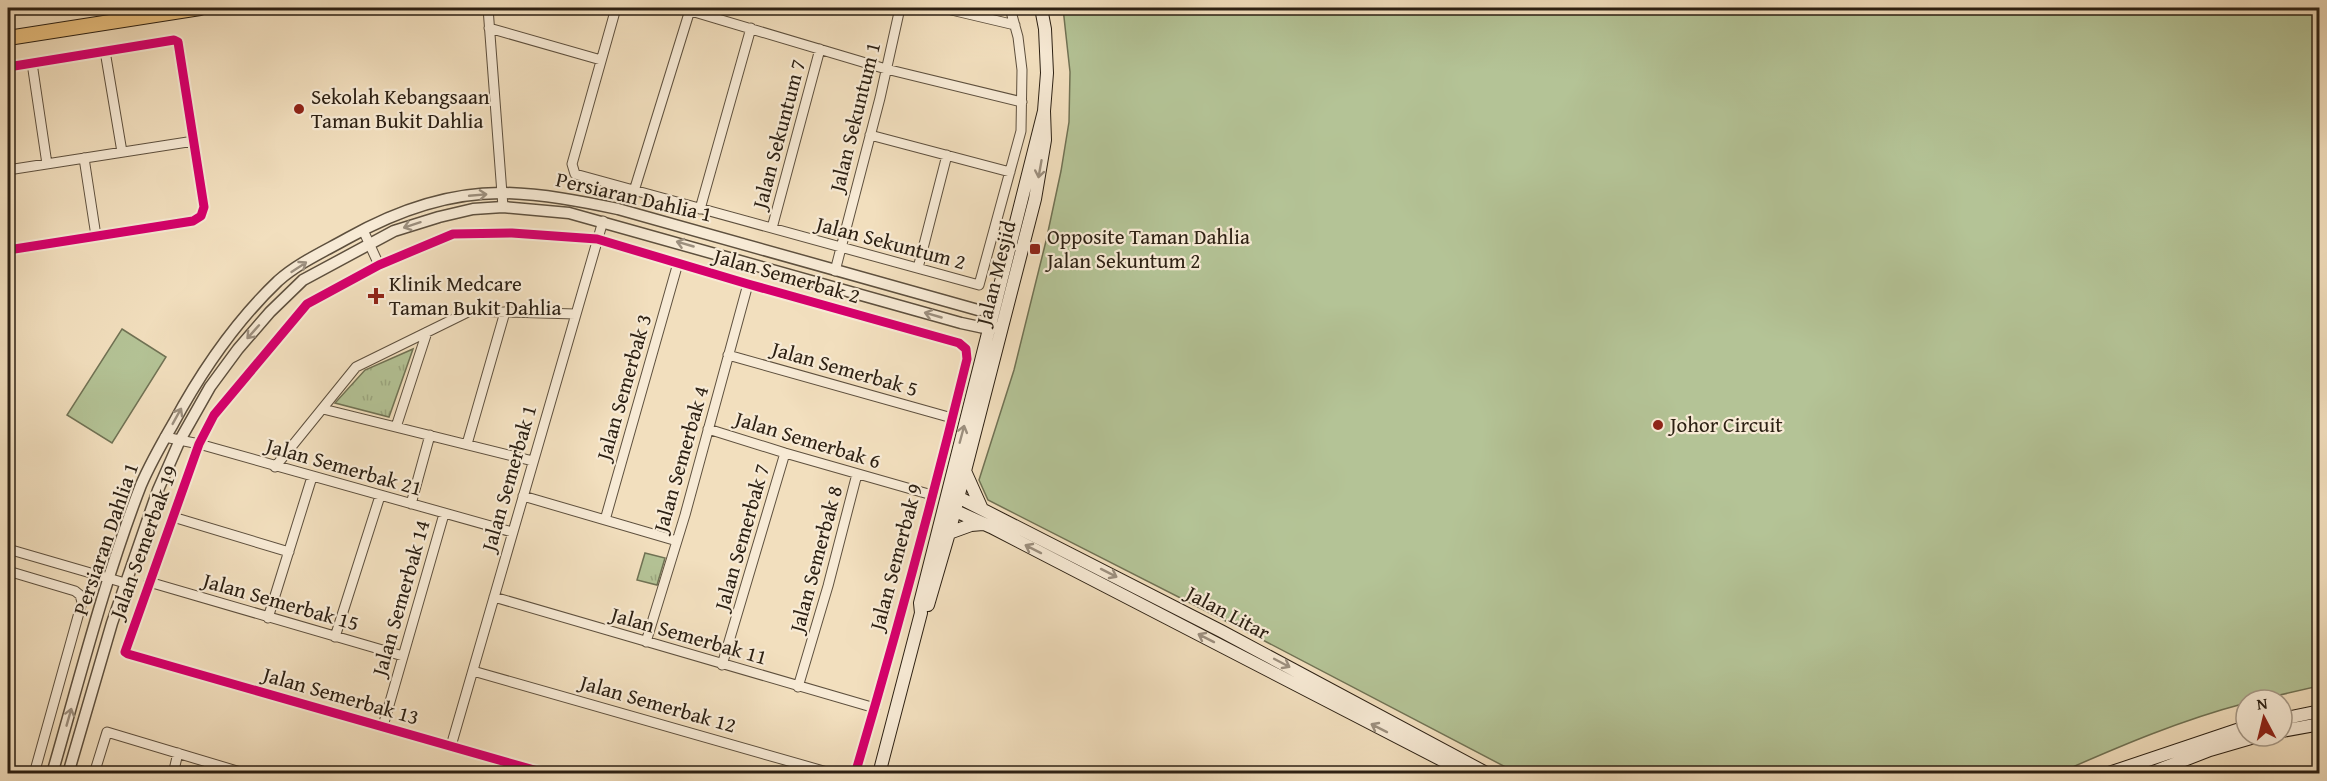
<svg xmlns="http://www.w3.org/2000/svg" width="2327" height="781" font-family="'Gentium Book Plus',serif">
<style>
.park{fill:url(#park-tufts);stroke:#707254;stroke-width:1.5}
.pitch{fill:#b4c396;stroke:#707254;stroke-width:1.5}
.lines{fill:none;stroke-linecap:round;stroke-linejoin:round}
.minor-casing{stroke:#5e503e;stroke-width:11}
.tertiary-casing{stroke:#5e503e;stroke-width:13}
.secondary-casing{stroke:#2c2013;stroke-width:14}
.primary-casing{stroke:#2c2013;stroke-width:16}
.minor{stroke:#f7ead5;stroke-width:9}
.tertiary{stroke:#f7ead5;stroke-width:10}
.secondary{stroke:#f7ead5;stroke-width:12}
.primary{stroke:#e9c07f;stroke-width:14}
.cycleway-casing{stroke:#f7ead5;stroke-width:13}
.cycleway{stroke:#d6006c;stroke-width:9}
.oneway{stroke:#9c8f7e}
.poi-dot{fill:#8f2418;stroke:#f7ead5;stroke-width:2}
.labels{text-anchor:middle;stroke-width:4.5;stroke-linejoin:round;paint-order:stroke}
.poi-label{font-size:21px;fill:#2c2013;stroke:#f7ead5;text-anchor:start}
.street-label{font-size:21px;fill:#2c2013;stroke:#f7ead5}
</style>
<defs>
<pattern id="park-tufts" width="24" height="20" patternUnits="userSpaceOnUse" patternTransform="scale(1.5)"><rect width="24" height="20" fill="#b4c396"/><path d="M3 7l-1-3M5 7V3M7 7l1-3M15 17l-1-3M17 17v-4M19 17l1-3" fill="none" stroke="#9ba780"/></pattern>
</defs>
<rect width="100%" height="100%" fill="#f2dfbe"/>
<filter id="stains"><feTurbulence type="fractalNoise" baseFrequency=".00333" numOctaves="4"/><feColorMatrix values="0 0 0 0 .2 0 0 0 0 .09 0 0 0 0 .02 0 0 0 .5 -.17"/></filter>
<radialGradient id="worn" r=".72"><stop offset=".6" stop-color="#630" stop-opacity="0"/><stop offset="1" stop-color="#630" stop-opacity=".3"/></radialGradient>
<path class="park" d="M 413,349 L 389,417 L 335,403 L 365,370 Z
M 645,553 L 665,558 L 657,585 L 637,580 Z"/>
<path class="pitch" d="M 1063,8 L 2319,8 L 2319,686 L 2258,700 L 2246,700 L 2246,703 C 2181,720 2120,746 2059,773 L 1517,773 L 1259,638 L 988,500 L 979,480 L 1014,370 L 1046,241 L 1061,171 L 1069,122 L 1070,72 Z
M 122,329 L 166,357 L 112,443 L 67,415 Z"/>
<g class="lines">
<g class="minor-casing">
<path id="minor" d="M 488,8 L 503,207
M 616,8 L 572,164 L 575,174 L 979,285 L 1021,131 L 1022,70 L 1018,37 L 1010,8
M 681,8 L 886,69 L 1022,102
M 943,8 L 1015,25
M 489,28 L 601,60
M 105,51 L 122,152
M 32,63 L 47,164
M 8,67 L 174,40 L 178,42 L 204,207 L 201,216 L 193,221 L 8,250
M 870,135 L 1010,172
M 84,158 L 96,236
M 8,170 L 194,141
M 634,191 L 690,10
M 700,209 L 751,28
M 772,228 L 820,49
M 363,230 L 379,265
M 919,264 L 947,155
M 835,271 L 880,98 L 900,8
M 728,355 L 952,418
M 323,409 L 533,461
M 396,427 L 427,332
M 708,429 L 785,453 L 932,495
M 165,437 L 199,444 L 512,532
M 467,444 L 505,312
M 275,467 L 356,367 L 470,311 L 575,314
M 523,496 L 677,541
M 411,504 L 430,435
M 173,517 L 289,552
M 605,520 L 678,263
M 8,549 L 125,583
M 8,571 L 75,591 L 80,595 L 82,602 L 34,774
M 149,582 L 403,656
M 8,585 L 11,572
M 494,597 L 875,708
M 268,618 L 312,477
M 335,637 L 380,496
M 646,642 L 685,515 L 748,284
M 722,665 L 785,453
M 473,671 L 834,774
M 798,687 L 828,586 L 857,474
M 383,726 L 444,514
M 451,746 L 603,221
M 94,774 L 107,732 L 247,774
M 173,774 L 178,753
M 548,774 L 128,654 L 125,652 L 199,444 L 214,415 L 307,304 L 379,265 L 453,234 L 512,233 L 597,239 L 748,284 L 959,343 L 966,349 L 967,359 C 933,498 896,636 855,774"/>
</g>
<g class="tertiary-casing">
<path id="tertiary" d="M 52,774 C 80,677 105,578 141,485 C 150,464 162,443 173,424 C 201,372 235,322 278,281 C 298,263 325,251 348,238 C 396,211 449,192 505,193 C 543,194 580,201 618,209 L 978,310 L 989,309 L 997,301
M 68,774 L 112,623 L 158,490 L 180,440 L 210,387 L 238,349 L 270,312 L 303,280 L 394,231 L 439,217 L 473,209 L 503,207 L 569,213 L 961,323 L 989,329 L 994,327"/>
</g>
<g class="secondary-casing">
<path id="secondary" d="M 965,471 L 982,509
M 952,494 L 1221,631 L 1488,774
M 949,508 L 991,527 L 1469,774
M 949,533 L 971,525 L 983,524
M 928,605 L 949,533 L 1035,199 L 1045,140 L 1044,111 L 1047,73 L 1045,29 L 1041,8
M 2282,719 L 2320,711
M 2282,731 L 2320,724
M 879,774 L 921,613 L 920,603 L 1044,111
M 2106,774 L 2246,727
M 2148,774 L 2210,750 L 2258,736"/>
</g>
<g class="primary-casing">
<path id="primary" d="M 8,38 L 200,8"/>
</g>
<use href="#minor" class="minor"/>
<use href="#tertiary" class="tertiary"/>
<use href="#secondary" class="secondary"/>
<use href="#primary" class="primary"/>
<g class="cycleway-casing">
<path id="cycleway" d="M 8,67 L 174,40 L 178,42 L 204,207 L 201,216 L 193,221 L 8,250
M 548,774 L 128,654 L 125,652 L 199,444 L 214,415 L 307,304 L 379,265 L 453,234 L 512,233 L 597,239 L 748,284 L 959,343 L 966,349 L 967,359 C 933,498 896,636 855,774"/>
</g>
<use href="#cycleway" class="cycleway"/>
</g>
<defs><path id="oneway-shaft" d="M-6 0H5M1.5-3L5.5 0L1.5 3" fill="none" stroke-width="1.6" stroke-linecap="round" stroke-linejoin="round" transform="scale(1.5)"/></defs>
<g class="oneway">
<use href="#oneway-shaft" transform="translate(1040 169) rotate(100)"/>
<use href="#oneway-shaft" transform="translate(478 195) rotate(-5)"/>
<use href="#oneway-shaft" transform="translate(412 225) rotate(162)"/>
<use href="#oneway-shaft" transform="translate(685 244) rotate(-164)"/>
<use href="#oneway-shaft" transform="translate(299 267) rotate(-33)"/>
<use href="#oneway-shaft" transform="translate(933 315) rotate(-164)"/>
<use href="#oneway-shaft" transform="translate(253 332) rotate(132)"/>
<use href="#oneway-shaft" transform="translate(177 416) rotate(-61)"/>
<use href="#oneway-shaft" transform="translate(962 434) rotate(-75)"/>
<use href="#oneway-shaft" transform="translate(1033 549) rotate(-153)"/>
<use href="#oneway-shaft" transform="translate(1109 573) rotate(27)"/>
<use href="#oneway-shaft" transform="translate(1206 638) rotate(-153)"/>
<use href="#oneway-shaft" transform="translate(1282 663) rotate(28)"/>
<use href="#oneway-shaft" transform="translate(69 717) rotate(-74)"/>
<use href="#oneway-shaft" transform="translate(1379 728) rotate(-153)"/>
</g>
<g class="poi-dot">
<circle cx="299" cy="109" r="6"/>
<rect x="1029" y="243" width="12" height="12" rx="3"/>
<path d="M373 287h6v6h6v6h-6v6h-6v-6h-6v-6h6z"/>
<circle cx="1658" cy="425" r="6"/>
</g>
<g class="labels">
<g class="poi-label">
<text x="311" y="104">Sekolah Kebangsaan<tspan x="311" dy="24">Taman Bukit Dahlia</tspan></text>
<text x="1047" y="244">Opposite Taman Dahlia<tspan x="1047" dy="24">Jalan Sekuntum 2</tspan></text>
<text x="389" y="291">Klinik Medcare<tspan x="389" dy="24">Taman Bukit Dahlia</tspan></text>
<text x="1670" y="432">Johor Circuit</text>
</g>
<g class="street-label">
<text transform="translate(855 117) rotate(-76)" y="7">Jalan Sekuntum 1</text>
<text transform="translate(779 134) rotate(-75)" y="7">Jalan Sekuntum 7</text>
<text transform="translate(634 197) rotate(13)" y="7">Persiaran Dahlia 1</text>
<text transform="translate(891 243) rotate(15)" y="7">Jalan Sekuntum 2</text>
<text transform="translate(996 273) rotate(-76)" y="7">Jalan Mesjid</text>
<text transform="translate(787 276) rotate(16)" y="7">Jalan Semerbak 2</text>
<text transform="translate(845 369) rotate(16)" y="7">Jalan Semerbak 5</text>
<text transform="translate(624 387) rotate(-74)" y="7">Jalan Semerbak 3</text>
<text transform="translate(808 440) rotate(17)" y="7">Jalan Semerbak 6</text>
<text transform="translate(681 459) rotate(-74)" y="7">Jalan Semerbak 4</text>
<text transform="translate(344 467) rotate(16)" y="7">Jalan Semerbak 21</text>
<text transform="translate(509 478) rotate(-74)" y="7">Jalan Semerbak 1</text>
<text transform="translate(742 537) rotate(-74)" y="7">Jalan Semerbak 7</text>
<text transform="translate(106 539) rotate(-71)" y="7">Persiaran Dahlia 1</text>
<text transform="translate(144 542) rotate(-70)" y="7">Jalan Semerbak 19</text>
<text transform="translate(896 557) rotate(-75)" y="7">Jalan Semerbak 9</text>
<text transform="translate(816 559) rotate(-75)" y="7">Jalan Semerbak 8</text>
<text transform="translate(401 598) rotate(-74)" y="7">Jalan Semerbak 14</text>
<text transform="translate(281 602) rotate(16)" y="7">Jalan Semerbak 15</text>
<text transform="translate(1228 613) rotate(28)" y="7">Jalan Litar</text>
<text transform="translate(689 636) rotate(16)" y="7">Jalan Semerbak 11</text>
<text transform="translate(341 696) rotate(16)" y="7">Jalan Semerbak 13</text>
<text transform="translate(658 704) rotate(16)" y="7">Jalan Semerbak 12</text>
</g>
</g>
<rect width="2327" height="781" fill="none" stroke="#f2dfbe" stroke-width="30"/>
<rect x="9" y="9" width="2309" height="763" fill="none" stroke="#2c2013" stroke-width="3"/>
<rect x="15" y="15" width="2297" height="751" fill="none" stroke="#2c2013" stroke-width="1.5"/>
<g transform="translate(2264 718) rotate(353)"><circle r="28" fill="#f7ead5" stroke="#a69987" stroke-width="1.5"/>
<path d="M0-4.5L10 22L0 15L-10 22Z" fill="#8f2418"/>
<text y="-9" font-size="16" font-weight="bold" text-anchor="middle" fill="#2c2013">N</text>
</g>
<rect width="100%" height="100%" filter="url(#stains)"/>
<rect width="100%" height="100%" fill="url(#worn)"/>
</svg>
